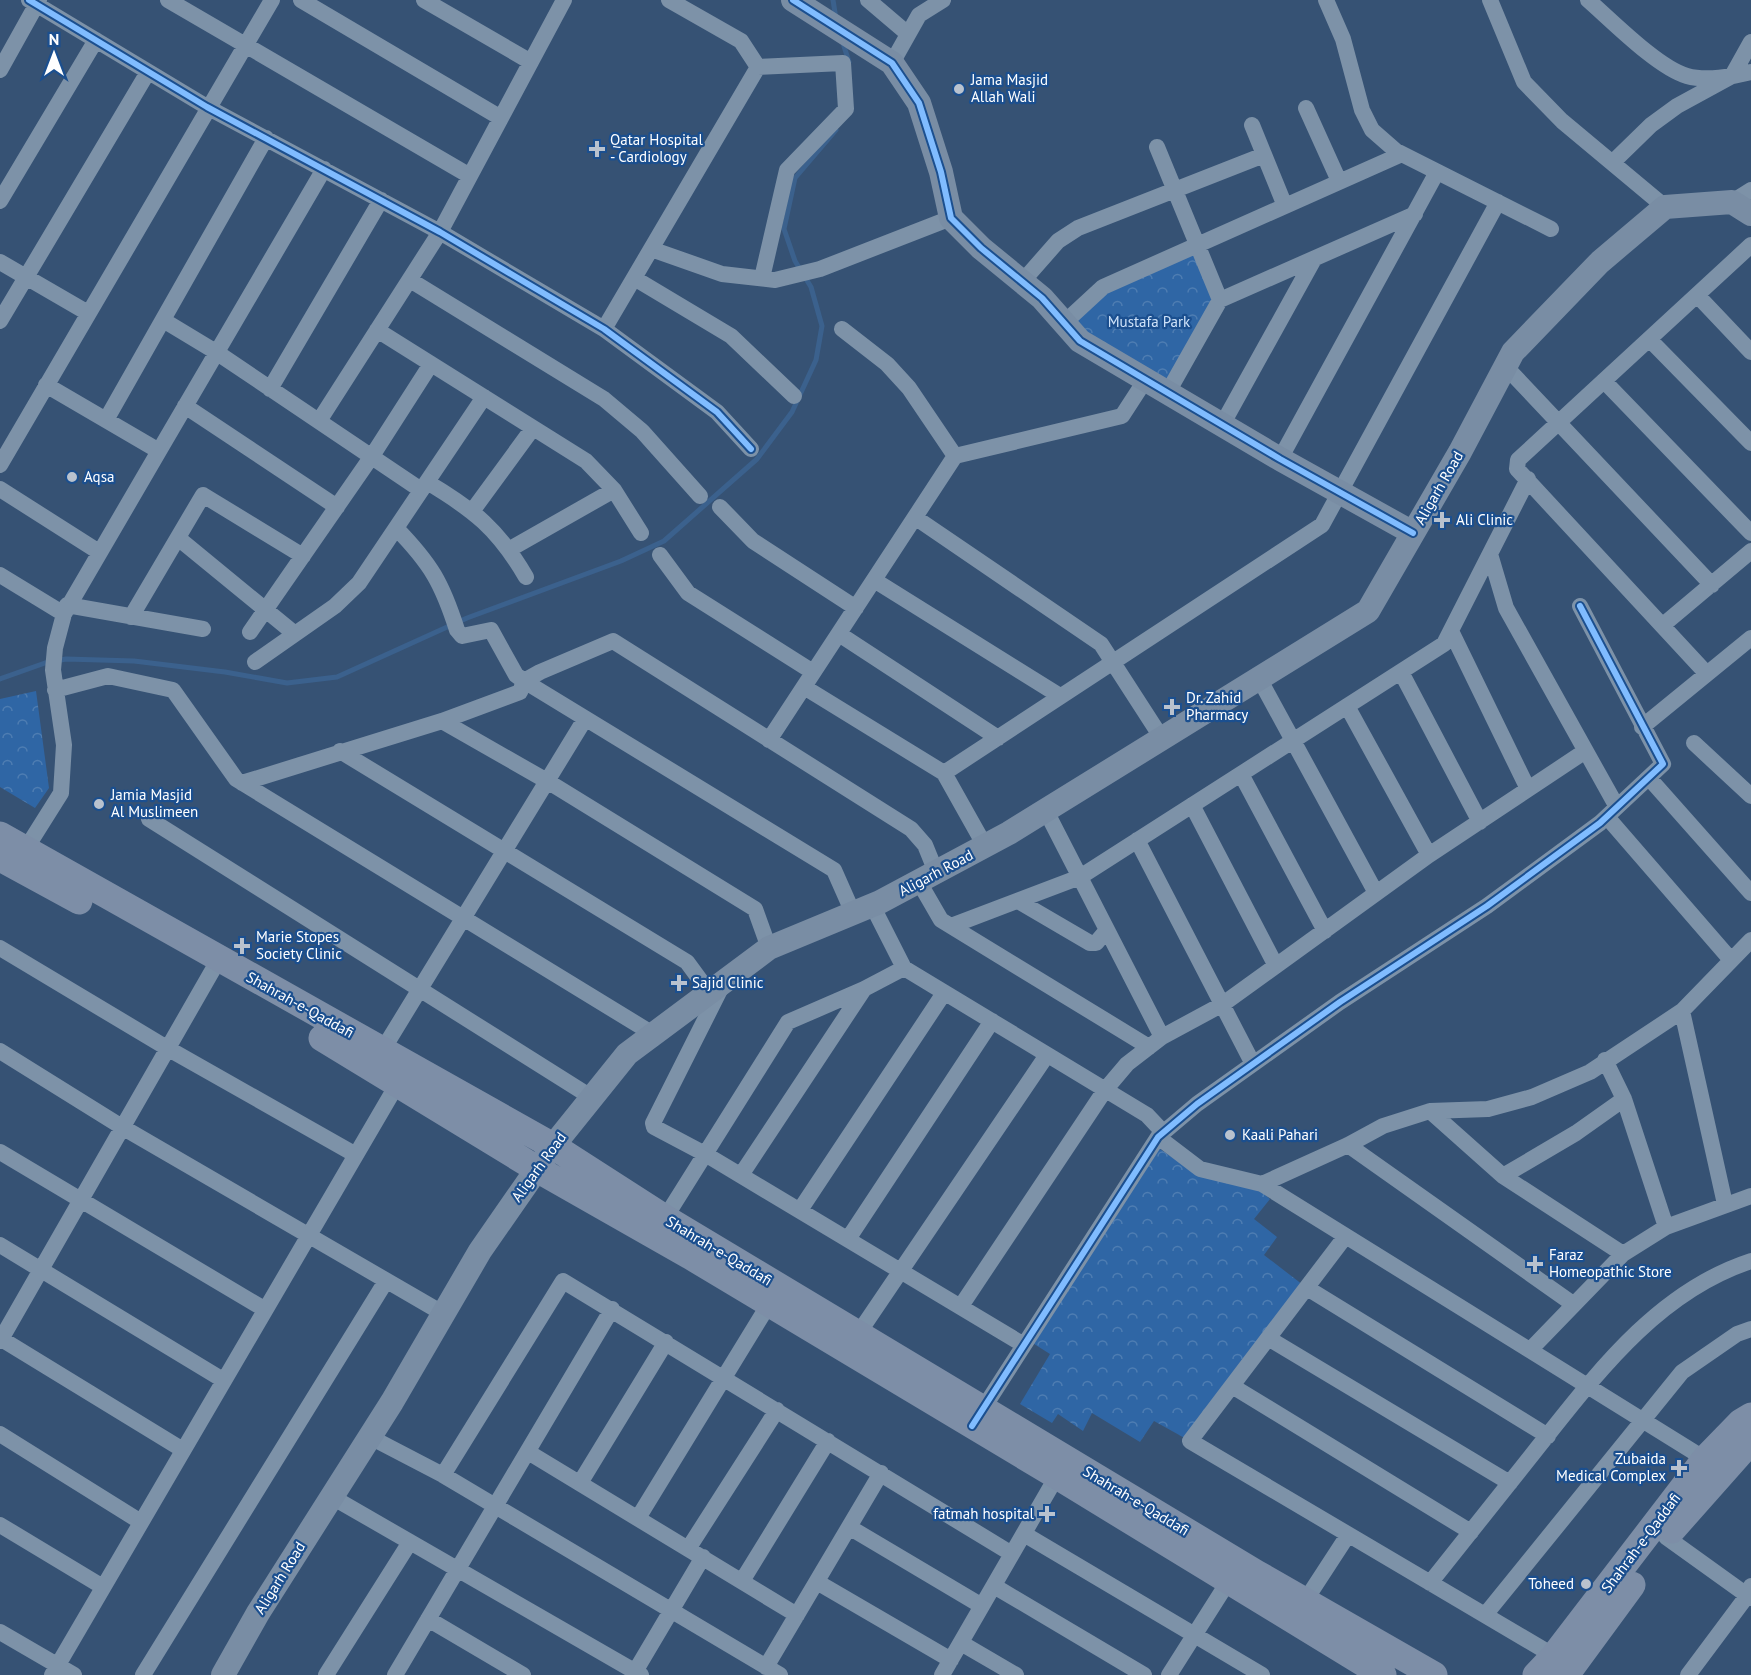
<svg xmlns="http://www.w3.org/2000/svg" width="1751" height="1675" font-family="'PT Sans',sans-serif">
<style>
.park{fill:url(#park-crowns)}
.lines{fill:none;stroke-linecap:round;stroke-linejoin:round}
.stream{stroke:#3b618d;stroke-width:5}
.street{stroke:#7d92a8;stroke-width:16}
.secondary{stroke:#798da4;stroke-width:24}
.primary{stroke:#7d8ea7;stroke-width:27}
.cycleway-casing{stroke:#1b4f8f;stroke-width:10}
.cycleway{stroke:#80bcff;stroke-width:6}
.poi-dot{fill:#b9c2ce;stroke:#1b4f8f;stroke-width:2}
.labels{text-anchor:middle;stroke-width:4.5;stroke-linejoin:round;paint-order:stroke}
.poi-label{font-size:15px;fill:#fff;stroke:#1b4f8f;text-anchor:start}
.park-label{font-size:15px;fill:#cfe3fa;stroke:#1b4f8f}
.street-label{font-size:15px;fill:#fff;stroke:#1b4f8f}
</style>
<defs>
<pattern id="park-crowns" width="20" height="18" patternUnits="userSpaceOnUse" patternTransform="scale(1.5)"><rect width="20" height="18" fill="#2f66a5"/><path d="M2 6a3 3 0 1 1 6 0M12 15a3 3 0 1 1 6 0" fill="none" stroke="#4e7db2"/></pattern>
</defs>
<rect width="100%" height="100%" fill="#365274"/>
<path class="park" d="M 1197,244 L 1220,300 L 1168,392 L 1064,323 L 1103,287 Z
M 36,691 L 49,788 L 35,808 L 0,787 L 0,699 Z
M 1157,1147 L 1197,1174 L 1260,1191 L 1270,1199 L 1254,1219 L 1277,1237 L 1264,1255 L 1307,1288 L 1190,1441 L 1154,1421 L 1140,1442 L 1092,1413 L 1083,1431 L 1058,1414 L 1052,1423 L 1020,1404 L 1050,1354 L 1031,1342 Z"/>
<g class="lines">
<path class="stream" d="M 833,0 L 836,19
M 842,40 L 849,62
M 0,679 L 45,663 L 66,659 L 134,661 L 225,672 L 287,683 L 337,677 L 467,618 L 621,561 L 664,541 L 757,459 L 792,412 L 816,360 L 822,326 L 811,287 L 795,261 L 784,229 L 795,178 L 836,130"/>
<path class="street" d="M 29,0 L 207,107 L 440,232 L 604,329 L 717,412 L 751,449
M 168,0 L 470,176
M 301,0 L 501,118
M 424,0 L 531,62
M 868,0 L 908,34
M 1326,0 L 1343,39 L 1362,110 L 1372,130 L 1396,151 L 1551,229
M 1490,0 L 1524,82 L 1562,121 L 1665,207
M 1588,0 C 1611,20 1658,68 1687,76 C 1705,81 1733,77 1751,72
M 892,63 L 919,15 L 943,0
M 758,67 L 843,63 L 846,109 L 787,170 L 762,278
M 0,70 L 39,0
M 1306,108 L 1339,181
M 1252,125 L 1285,206
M 1157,147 L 1220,300
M 1612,163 L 1651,125 L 1677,106 L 1732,76 L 1751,42
M 0,201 L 96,40
M 1732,202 L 1751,190
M 651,249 L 722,274 L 775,280 L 820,269 L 951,218
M 0,262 L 88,313
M 634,278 L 731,336 L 794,396
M 410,280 L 604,399 L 642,431 L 700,496
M 1022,282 L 1058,241 L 1078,228 L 1264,155
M 1697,295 L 1751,352
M 163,320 L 216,352 L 421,490
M 0,321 L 148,72
M 1064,323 L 1103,287 L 1402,154
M 604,329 L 758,67 L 741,41 L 669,0
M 842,329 L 887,364 L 909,388 L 955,456
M 377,330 L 586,461 L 614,490 L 641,533
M 1649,339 L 1751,443
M 1505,366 L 1712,585
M 1604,381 L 1751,533
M 46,385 L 159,451 L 324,169
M 270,389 L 381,200
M 1168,392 L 1220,300 L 1415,214
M 185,406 L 337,507
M 106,420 L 266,138
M 319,421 L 440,232 L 564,0
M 1222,425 L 1314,259
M 1280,459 L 1437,172
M 0,465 L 272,0
M 427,482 C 474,510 498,529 526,577
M 0,489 L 99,552
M 720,507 L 753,541 L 856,608
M 473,510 L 533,428
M 916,518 L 1101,644 L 1163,740
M 396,528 C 431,564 442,583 457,630 L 462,636 L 491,630 L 516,675 L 524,681 L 834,870 L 853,913
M 178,538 L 295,634
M 510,549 L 614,490
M 1490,554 L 1506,608 L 1617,807
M 660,555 L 688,593 L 813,672
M 0,575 L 64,614
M 874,580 L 1060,696
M 67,605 L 203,629
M 131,617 L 203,495 L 303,556
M 1663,625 L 1751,551
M 1451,631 L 1528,789
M 250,632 L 372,456 L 431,364
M 839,634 L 998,738
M 255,662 L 335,606 L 359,583 L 484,397
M 1401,672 L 1480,822
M 1707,674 L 1517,469 L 1518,460 L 1751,245
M 1260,680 L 1376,893
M 804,687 L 944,773 L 985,846
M 55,690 L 108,676 L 173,690 L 236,779 L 653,1034
M 1347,706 L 1429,855
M 442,721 L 547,781 L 755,909 L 769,948
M 1642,727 L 1751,638
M 769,740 L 955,456 L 1122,416 L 1146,379
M 1694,743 L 1751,796
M 340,751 L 687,962 L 709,992
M 944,773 L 1322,525 L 1498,202
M 1241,774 L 1325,931
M 1649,778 L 1751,893
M 242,783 L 442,721 L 520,692 L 524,681 L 540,672 L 613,641 L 911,829 L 925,845 L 936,872
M 1192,805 L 1276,966
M 1046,811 L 1162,1037
M 1607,817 L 1731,960
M 149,819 L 591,1097
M 1137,840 L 1253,1064
M 22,855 L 61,793 L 64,745 L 53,670 L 55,648 L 64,614 L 159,451
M 919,882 L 941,920 L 1149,1047
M 1018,901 L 1090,943 L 1096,943 L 1107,930
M 872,905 L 904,968 L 1147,1115 L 1163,1132
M 951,926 L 1080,877 L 1444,644 L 1528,479
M 0,948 L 167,1048 L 356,1155
M 722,986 L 653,1123 L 654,1127 L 705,1154 L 1024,1345
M 1682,1011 L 1725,1204
M 0,1051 L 122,1127 L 444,1314
M 382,1051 L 585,719
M 1605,1060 L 1624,1099 L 1666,1227
M 1430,1111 L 1503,1176 L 1623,1254
M 1158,1137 L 1200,1169 L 1262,1184 L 1705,1459
M 1348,1145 L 1573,1304
M 0,1152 L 264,1309
M 741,1175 L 864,989
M 1503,1176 L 1576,1133 L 1624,1099
M 1262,1184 L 1348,1145 L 1383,1126 L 1430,1111 L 1488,1109 L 1532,1097 L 1590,1072 L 1682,1011 L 1751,940
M 800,1210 L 944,993
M 665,1218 L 788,1022 L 864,989 L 904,968
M 1345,1237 L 1190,1441 L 1561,1660
M 848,1239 L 992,1021
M 0,1245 L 223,1380
M 1307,1288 L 1548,1436
M 961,1306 L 1105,1090 L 1127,1064 L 1162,1037 L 1223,1004 L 1429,855 L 1584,752
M 858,1334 L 1047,1055
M 0,1338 L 183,1450
M 1268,1338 L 1510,1483
M 0,1341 L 219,959
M 1531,1349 L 1623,1254 L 1666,1227 L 1751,1196
M 1232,1386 L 1471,1532
M 979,1415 L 1158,1137 L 1197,1104 L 1340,1002 L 1487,906 L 1600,823 L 1663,764 L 1580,606
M 0,1434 L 141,1522
M 370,1437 L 443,1475 L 780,1675
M 528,1452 L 797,1615
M 443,1475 L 563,1281 L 1012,1554
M 580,1483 L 666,1342
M 332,1497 L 641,1675
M 638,1518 L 769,1304
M 0,1525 L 103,1587
M 849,1527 L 982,1606
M 1024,1534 L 1262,1675
M 1666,1537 L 1751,1598
M 688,1549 L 777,1410
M 742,1581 L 828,1441
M 817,1582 L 951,1660
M 1430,1583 C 1465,1539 1500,1495 1535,1451 C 1595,1376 1656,1292 1751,1261
M 994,1586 L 1144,1675
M 1305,1601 L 1348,1535
M 1485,1615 L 1682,1372 L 1737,1334 L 1751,1329
M 428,1619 L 523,1675
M 0,1632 L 74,1675
M 961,1643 L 1016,1675
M 766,1667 L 881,1473
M 52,1675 L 398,1083
M 143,1675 L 386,1281
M 326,1675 L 410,1542
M 395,1675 L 612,1309
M 633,1675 L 703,1557
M 942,1675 L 1057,1476
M 1169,1675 L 1228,1582
M 1688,1675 L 1747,1596 L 1751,1586"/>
<path class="secondary" d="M 793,0 L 892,63 L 919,103 L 941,172 L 951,218 L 981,248 L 1042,298 L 1080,341 L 1280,459 L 1413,533
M 223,1675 L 258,1613 L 392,1402 L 480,1251 L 553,1146 L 627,1054 L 769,948 L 880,902 L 1009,833 L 1368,611 L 1460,452 L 1513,352 L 1600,262 L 1665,207 L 1732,202 L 1751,214"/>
<path class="primary" d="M 0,835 L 553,1146 L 665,1218 L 1256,1573 L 1434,1675
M 0,858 L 79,901
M 322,1038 L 537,1169 L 690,1256 L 1057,1476 L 1383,1675
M 1672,1530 L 1751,1441
M 1536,1675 L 1554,1656 L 1705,1459 L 1741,1422 L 1751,1416
M 1566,1675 L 1632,1585"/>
<g class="cycleway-casing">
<path id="cycleway" d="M 29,0 L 207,107 L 440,232 L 604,329 L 717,412 L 751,449
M 793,0 L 892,63 L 919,103 L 941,172 L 951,218 L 981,248 L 1042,298 L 1080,341 L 1280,459 L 1413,533
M 972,1426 L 1158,1137 L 1197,1104 L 1340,1002 L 1487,906 L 1600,823 L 1663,764 L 1580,606"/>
</g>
<use href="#cycleway" class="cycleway"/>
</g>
<g class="poi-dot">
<circle cx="959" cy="89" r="6"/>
<path d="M594 140h6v6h6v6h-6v6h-6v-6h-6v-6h6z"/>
<circle cx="72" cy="477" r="6"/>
<path d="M1439 511h6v6h6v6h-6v6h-6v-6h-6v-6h6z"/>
<path d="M1169 698h6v6h6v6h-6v6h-6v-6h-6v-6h6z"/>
<circle cx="99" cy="804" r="6"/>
<path d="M239 937h6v6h6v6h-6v6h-6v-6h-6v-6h6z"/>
<path d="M676 974h6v6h6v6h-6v6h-6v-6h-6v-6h6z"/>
<circle cx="1230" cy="1135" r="6"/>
<path d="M1532 1255h6v6h6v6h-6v6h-6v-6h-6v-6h6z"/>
<path d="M1676 1459h6v6h6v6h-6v6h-6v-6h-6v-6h6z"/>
<path d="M1044 1505h6v6h6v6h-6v6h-6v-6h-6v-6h6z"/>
<circle cx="1586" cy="1584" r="6"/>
</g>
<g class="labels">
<g class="poi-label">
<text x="971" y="85">Jama Masjid<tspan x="971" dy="17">Allah Wali</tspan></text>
<text x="610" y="145">Qatar Hospital<tspan x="610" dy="17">- Cardiology</tspan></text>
<text x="84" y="482">Aqsa</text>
<text x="1456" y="525">Ali Clinic</text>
<text x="1186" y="703">Dr. Zahid<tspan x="1186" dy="17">Pharmacy</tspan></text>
<text x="111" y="800">Jamia Masjid<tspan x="111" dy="17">Al Muslimeen</tspan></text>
<text x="256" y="942">Marie Stopes<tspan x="256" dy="17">Society Clinic</tspan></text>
<text x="692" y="988">Sajid Clinic</text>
<text x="1242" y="1140">Kaali Pahari</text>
<text x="1549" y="1260">Faraz<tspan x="1549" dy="17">Homeopathic Store</tspan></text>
<text x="1666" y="1464" text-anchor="end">Zubaida<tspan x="1666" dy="17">Medical Complex</tspan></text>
<text x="1034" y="1519" text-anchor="end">fatmah hospital</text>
<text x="1574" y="1589" text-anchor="end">Toheed</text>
</g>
<g class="park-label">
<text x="1149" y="327">Mustafa Park</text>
</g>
<g class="street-label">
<text transform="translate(1439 488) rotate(-60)" y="5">Aligarh Road</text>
<text transform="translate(936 873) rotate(-28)" y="5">Aligarh Road</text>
<text transform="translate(300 1005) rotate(29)" y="5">Shahrah-e-Qaddafi</text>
<text transform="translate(539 1167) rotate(-54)" y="5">Aligarh Road</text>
<text transform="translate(719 1251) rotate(31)" y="5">Shahrah-e-Qaddafi</text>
<text transform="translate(1136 1501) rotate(31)" y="5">Shahrah-e-Qaddafi</text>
<text transform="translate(1641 1543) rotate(-53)" y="5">Shahrah-e-Qaddafi</text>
<text transform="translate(280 1578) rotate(-58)" y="5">Aligarh Road</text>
</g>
</g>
<g transform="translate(54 54)" stroke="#1b4f8f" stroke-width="4.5" paint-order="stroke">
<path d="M0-4.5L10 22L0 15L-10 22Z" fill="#ffffff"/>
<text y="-9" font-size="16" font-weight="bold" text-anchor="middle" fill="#ffffff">N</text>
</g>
</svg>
